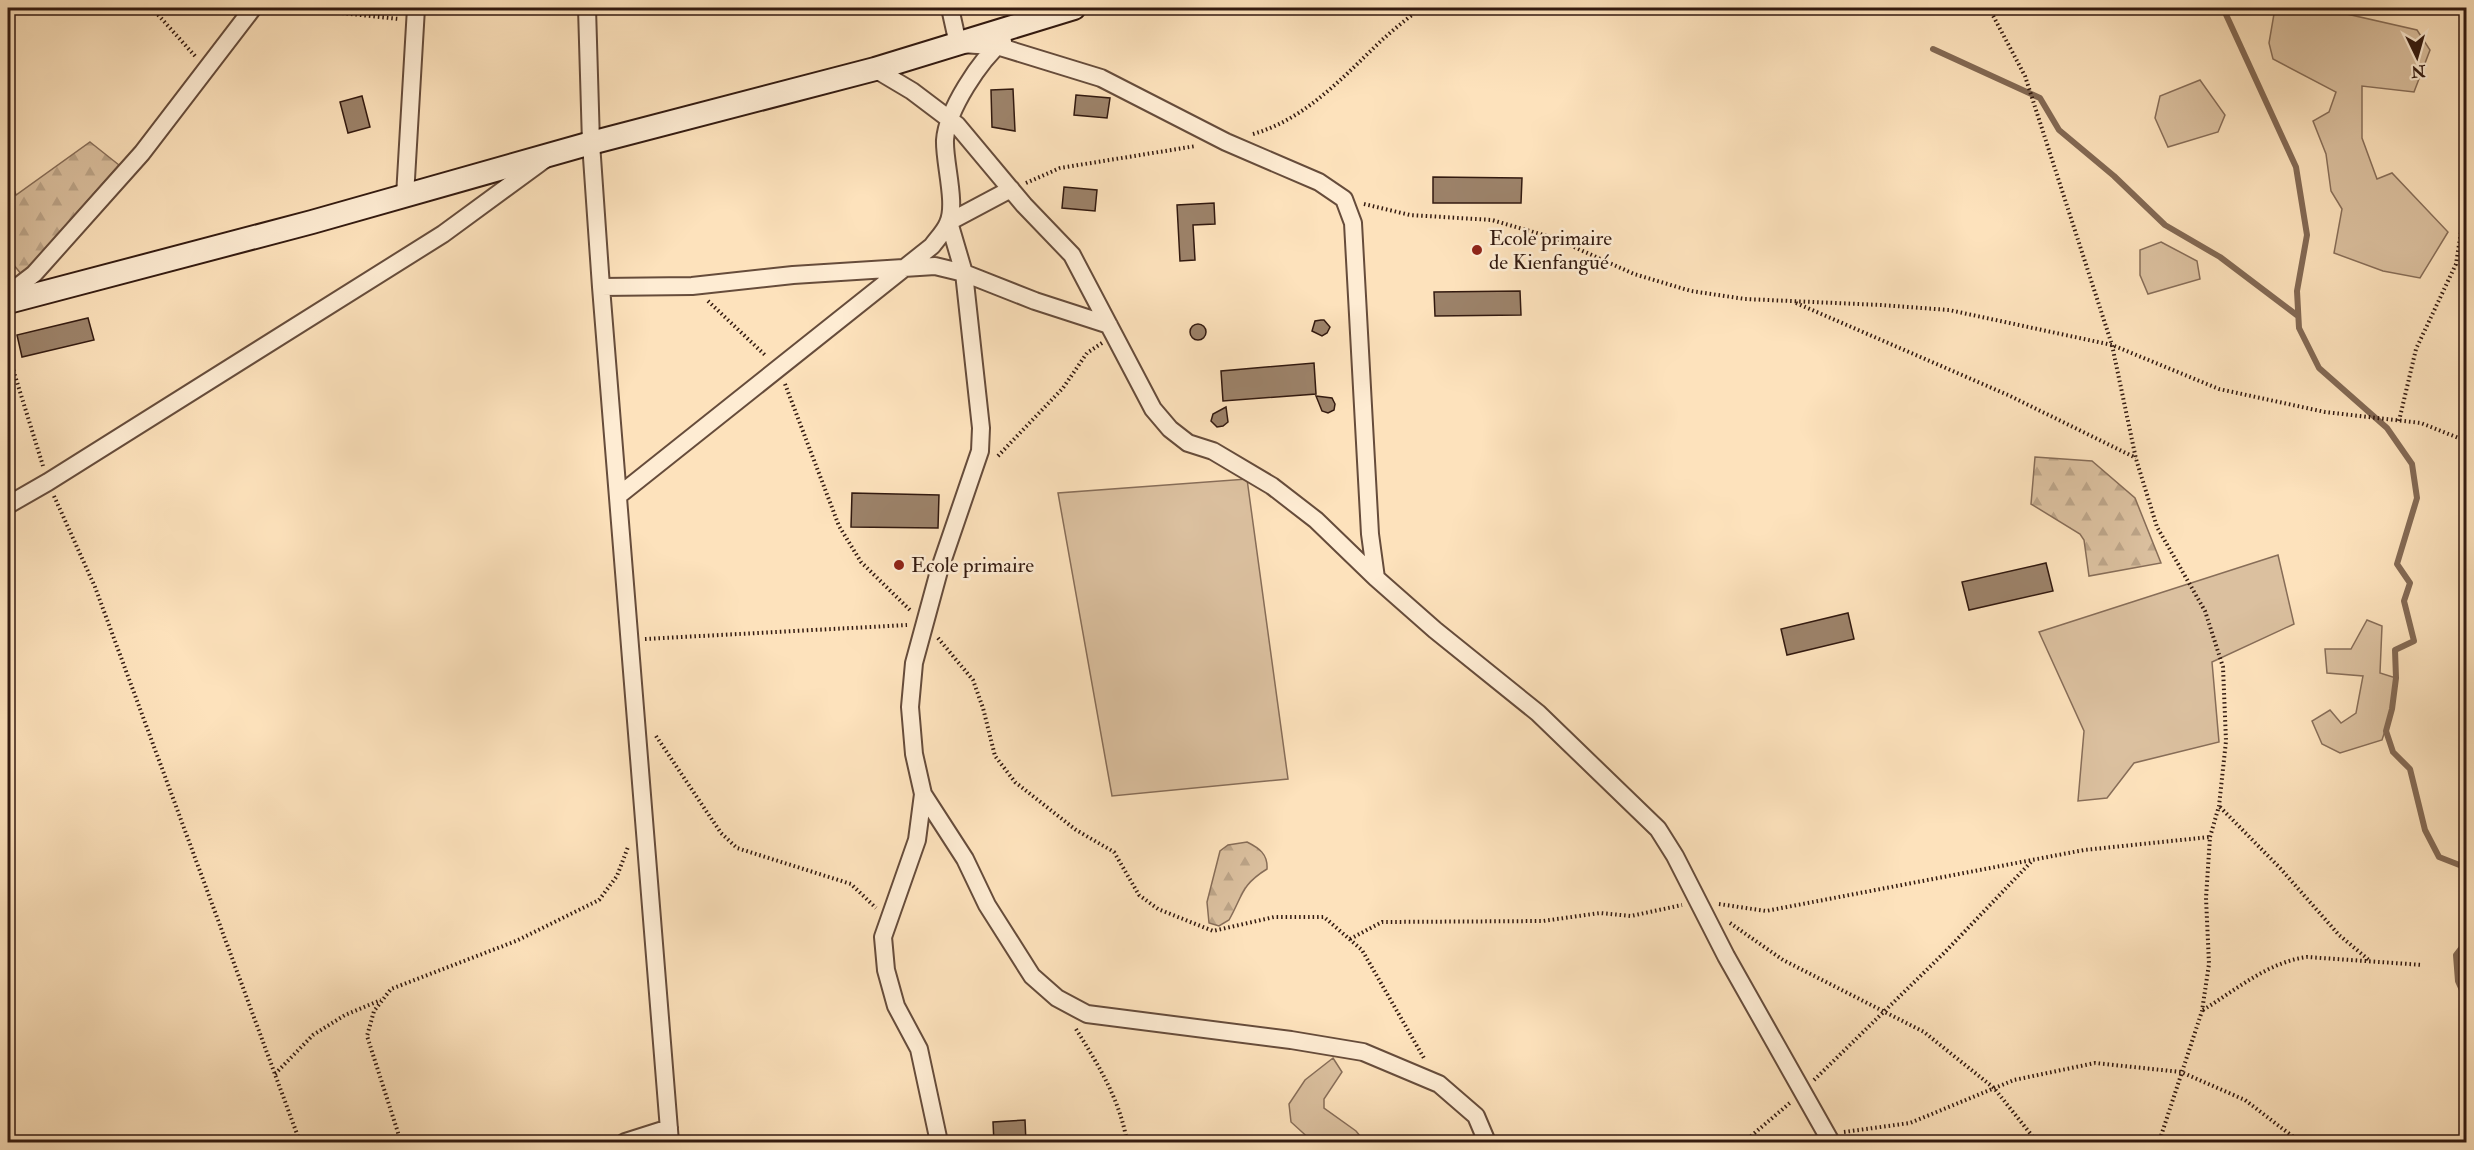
<svg xmlns="http://www.w3.org/2000/svg" width="2474" height="1150" font-family="'IM FELL Double Pica',serif">
<style>
.grass{fill:#dbc09f;stroke:#876d58;stroke-width:1.5}
.forest{fill:url(#forest-firs);stroke:#876d58;stroke-width:1.5}
.lines{fill:none;stroke-linecap:round;stroke-linejoin:round}
.stream{stroke:#836954;stroke-width:6}
.building{fill:#9c8269;stroke:#331a10;stroke-width:1.5}
.street-casing{stroke:#664c3b;stroke-width:20}
.secondary-casing{stroke:#331a10;stroke-width:26}
.path{stroke:#331a10;stroke-width:4;stroke-dasharray:1.5 3;stroke-linecap:butt}
.street{stroke:#feecd3;stroke-width:16}
.secondary{stroke:#feecd3;stroke-width:22}
.poi-dot{fill:#8f2418;stroke:#feecd3;stroke-width:2}
.labels{text-anchor:middle;stroke-width:5;stroke-linejoin:round;paint-order:stroke}
.poi-label{font-size:21px;fill:#331a10;stroke:#feecd3;text-anchor:start}
</style>
<defs>
<pattern id="forest-firs" width="22" height="20" patternUnits="userSpaceOnUse" patternTransform="scale(1.5)"><rect width="22" height="20" fill="#dbc09f"/><path d="M5 1l3.5 6h-7zM16 11l3.5 6h-7z" fill="#bca488"/></pattern>
</defs>
<rect width="100%" height="100%" fill="#fde2bc"/>
<filter id="stains"><feTurbulence type="fractalNoise" baseFrequency=".00333" numOctaves="4"/><feColorMatrix values="0 0 0 0 .2 0 0 0 0 .09 0 0 0 0 .02 0 0 0 .5 -.17"/></filter>
<radialGradient id="worn" r=".72"><stop offset=".6" stop-color="#630" stop-opacity="0"/><stop offset="1" stop-color="#630" stop-opacity=".3"/></radialGradient>
<path class="grass" d="M 2275,8 L 2345,8 L 2347,14 L 2417,30 L 2430,50 L 2414,92 L 2362,86 L 2362,138 L 2377,179 L 2392,173 L 2448,232 L 2420,278 L 2383,271 L 2334,253 L 2342,209 L 2331,191 L 2326,154 L 2313,121 L 2329,112 L 2336,92 L 2273,59 L 2269,43 Z
M 2200,80 L 2225,115 L 2218,132 L 2168,147 L 2155,118 L 2160,96 Z
M 2161,242 L 2197,261 L 2200,279 L 2148,294 L 2140,275 L 2140,250 Z
M 1247,479 L 1288,779 L 1112,796 L 1058,493 Z
M 2278,555 L 2294,624 L 2212,662 L 2219,742 L 2134,763 L 2107,798 L 2078,801 L 2084,731 L 2039,632 Z
M 2367,620 L 2382,626 L 2380,673 L 2396,678 L 2392,709 L 2382,740 L 2340,753 L 2322,744 L 2312,721 L 2330,710 L 2341,723 L 2356,713 L 2363,676 L 2327,673 L 2325,649 L 2351,649 Z
M 1333,1058 L 1342,1072 L 1324,1099 L 1324,1108 L 1356,1131 L 1365,1142 L 1313,1142 L 1291,1122 L 1289,1104 L 1305,1080 Z"/>
<path class="forest" d="M 90,142 L 119,165 L 22,275 L 8,258 L 8,172 L 16,195 Z
M 2035,457 L 2092,461 L 2135,498 L 2161,563 L 2089,576 L 2084,540 L 2080,534 L 2031,504 Z
M 1247,842 C 1259,848 1268,854 1267,869 C 1241,885 1243,895 1229,920 L 1219,926 L 1209,923 L 1207,902 L 1220,851 L 1228,845 Z"/>
<g class="lines">
<path class="stream" d="M 2223,8 L 2296,167 L 2307,235 L 2297,291 L 2299,328 L 2319,368 L 2387,428 L 2412,464 L 2417,498 L 2397,564 L 2410,583 L 2404,601 L 2414,641 L 2395,650 L 2396,678 L 2392,709 L 2386,731 L 2393,752 L 2410,769 L 2425,830 L 2439,857 L 2462,866 L 2466,873
M 1933,49 L 2040,98 L 2059,130 L 2114,176 L 2165,225 L 2220,257 L 2298,316
M 2466,942 L 2456,955 L 2458,981 L 2466,999"/>
</g>
<path class="building" d="M 1013,89 L 1015,131 L 992,127 L 991,90 Z
M 1076,95 L 1110,98 L 1107,118 L 1074,115 Z
M 362,96 L 370,127 L 348,133 L 340,102 Z
M 1433,177 L 1522,178 L 1521,203 L 1433,203 Z
M 1064,187 L 1097,190 L 1095,211 L 1062,208 Z
M 1214,203 L 1215,224 L 1193,225 L 1195,260 L 1180,261 L 1177,205 Z
M 1520,291 L 1521,315 L 1435,316 L 1434,292 Z
M 88,318 L 94,340 L 22,357 L 17,335 Z
M 1321,320 L 1324,320 L 1330,327 L 1327,333 L 1322,336 L 1312,331 L 1315,321 Z
M1190 332a8 8 0 1 1 16 0a8 8 0 1 1-16 0Z
M 1314,363 L 1316,394 L 1223,401 L 1221,371 Z
M 1316,396 L 1332,398 L 1335,404 L 1334,410 L 1328,413 L 1322,411 Z
M 1226,407 L 1228,422 L 1223,426 L 1217,427 L 1211,421 L 1213,414 Z
M 852,493 L 939,495 L 938,528 L 851,527 Z
M 2046,563 L 2053,591 L 1969,610 L 1962,582 Z
M 1848,613 L 1854,639 L 1787,655 L 1781,629 Z
M 1025,1120 L 1026,1143 L 994,1143 L 993,1122 Z"/>
<g class="lines">
<g class="street-casing">
<path id="street" d="M 587,8 L 591,143 L 601,287 L 670,1142
M 950,8 L 958,44 L 997,46 L 1101,78 L 1226,142 L 1319,182 L 1344,199 L 1353,223 L 1370,534 L 1376,578
M 875,69 L 912,91 L 957,125 L 1024,205 L 1072,255 L 1153,409 L 1170,429 L 1188,443 L 1213,451 L 1272,486 L 1316,520 L 1376,578 L 1435,630 L 1538,713 L 1658,829 L 1675,856 L 1726,956 L 1831,1142
M 405,196 L 416,8
M 601,287 L 692,286 L 793,275 L 935,266 L 964,273 L 1035,301 L 1109,325
M 8,294 L 34,274 L 142,153 L 253,8
M 618,496 L 932,246 C 937,239 945,231 948,223 C 957,204 944,162 945,140 C 947,110 980,60 1003,41
M 8,505 L 48,482 L 443,234 L 544,160
M 923,794 L 965,859 L 987,905 L 1032,976 L 1057,998 L 1087,1014 L 1291,1040 L 1363,1052 L 1439,1084 L 1476,1116 L 1487,1142
M 625,1142 L 669,1128
M 939,1142 L 919,1049 L 896,1006 L 886,970 L 883,937 L 917,840 L 923,794 L 914,754 L 910,707 L 914,663 L 939,571 L 980,451 L 981,428 L 964,273 L 949,222 L 1011,189"/>
</g>
<g class="secondary-casing">
<path id="secondary" d="M 8,302 L 312,222 L 591,143 L 875,69 L 1074,8"/>
</g>
<path class="path" d="M 152,8 L 195,56
M 311,8 L 332,12 L 399,19
M 1989,8 L 2025,76 L 2112,345 L 2136,459 L 2157,527 L 2205,611 L 2223,667 L 2226,741 L 2219,806 L 2210,837 L 2206,898 L 2209,964 L 2202,1011 L 2159,1142
M 1253,134 C 1306,119 1343,77 1382,40 C 1394,29 1408,18 1421,8
M 1026,183 L 1060,168 L 1196,146
M 1364,204 L 1410,215 L 1492,220 L 1554,238 L 1634,274 L 1691,291 L 1745,299 L 1881,305 L 1949,310 L 2112,345 L 2219,389 L 2325,412 L 2421,423 L 2466,441
M 2459,248 L 2466,244
M 708,301 L 766,356
M 1796,303 L 2008,395 L 2136,458
M 8,353 L 43,466
M 785,384 L 839,526 L 861,562 L 912,612
M 2399,421 L 2416,349 L 2456,264 L 2466,200
M 998,456 L 1063,388 L 1087,353 L 1102,343
M 54,496 L 95,587 L 300,1142
M 938,638 L 973,680 L 983,708 L 995,756 L 1015,782 L 1076,830 L 1114,852 L 1139,895 L 1158,909 L 1213,931 L 1274,917 L 1324,917 L 1362,950 L 1425,1060
M 645,639 L 907,625
M 656,736 L 721,833 L 737,848 L 851,884 L 876,908
M 2220,807 L 2280,868 L 2339,935 L 2369,960
M 1719,904 L 1766,911 L 2084,850 L 2210,837
M 1730,923 L 1783,960 L 1924,1032 L 1994,1088 L 2037,1142
M 1350,939 L 1382,922 L 1543,921 L 1600,913 L 1631,916 L 1682,905
M 2203,1010 C 2236,990 2268,962 2307,957 L 2423,965
M 1076,1029 C 1099,1066 1120,1100 1127,1142
M 275,1074 L 313,1035 L 345,1015 L 381,1000
M 1814,1080 L 1945,952 L 2033,860
M 1844,1132 L 1910,1123 L 2014,1080 L 2095,1063 L 2181,1072 L 2245,1100 L 2300,1142
M 401,1142 L 367,1036 L 374,1011 L 391,989 L 516,941 L 599,900 L 617,876 L 628,847
M 1744,1142 L 1791,1102"/>
<use href="#street" class="street"/>
<use href="#secondary" class="secondary"/>
</g>
<g class="poi-dot">
<circle cx="1477" cy="250" r="6"/>
<circle cx="899" cy="565" r="6"/>
</g>
<g class="labels">
<g class="poi-label">
<text x="1489" y="245">Ecole primaire<tspan x="1489" dy="24">de Kienfangué</tspan></text>
<text x="911" y="572">Ecole primaire</text>
</g>
</g>
<rect width="2474" height="1150" fill="none" stroke="#fde2bc" stroke-width="30"/>
<rect x="9" y="9" width="2456" height="1132" fill="none" stroke="#331a10" stroke-width="3"/>
<rect x="15" y="15" width="2444" height="1120" fill="none" stroke="#331a10" stroke-width="1.5"/>
<g transform="translate(2417 57) rotate(175)" stroke="#feecd3" stroke-width="4.5" paint-order="stroke">
<path d="M0-4.5L10 22L0 15L-10 22Z" fill="#331a10"/>
<text y="-9" font-size="16" font-weight="bold" text-anchor="middle" fill="#331a10">N</text>
</g>
<rect width="100%" height="100%" filter="url(#stains)"/>
<rect width="100%" height="100%" fill="url(#worn)"/>
</svg>
